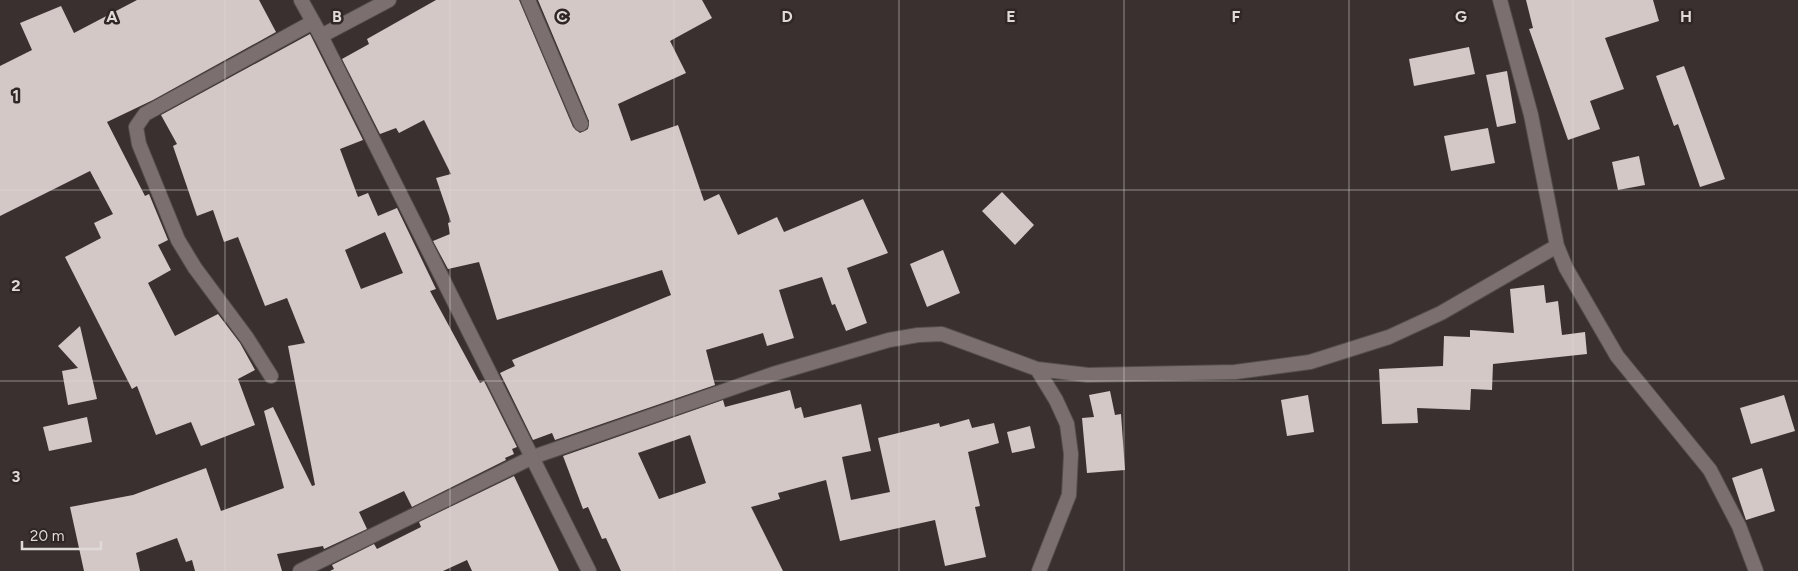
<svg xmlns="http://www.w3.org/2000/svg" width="1798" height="571" font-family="Figtree,sans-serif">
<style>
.building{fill:#d4c8c6;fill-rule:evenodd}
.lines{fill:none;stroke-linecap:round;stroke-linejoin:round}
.minor-casing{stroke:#554e4d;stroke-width:16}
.tertiary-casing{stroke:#554e4d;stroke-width:16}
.minor{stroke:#7b706f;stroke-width:14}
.tertiary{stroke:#7b706f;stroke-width:14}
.grid{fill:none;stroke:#dfd9d8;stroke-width:1;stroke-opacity:0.55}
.grid-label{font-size:16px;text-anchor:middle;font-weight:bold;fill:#dfd9d8;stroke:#2f2625;stroke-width:5;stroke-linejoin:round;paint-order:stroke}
</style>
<rect width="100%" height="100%" fill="#39302f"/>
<path class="building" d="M 137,0 L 259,0 L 276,32 L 153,100 L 107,122 L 145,196 L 149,194 L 168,240 L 158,245 L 171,270 L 148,283 L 175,336 L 218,314 L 240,343 L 255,370 L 238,379 L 255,425 L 201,446 L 191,422 L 156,435 L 137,386 L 132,389 L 65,257 L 101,238 L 94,223 L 113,214 L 90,171 L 0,216 L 0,66 L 32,50 L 20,23 L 61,6 L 74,33 Z
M 436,0 L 519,0 L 573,127 L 580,133 L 588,129 L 589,121 L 538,0 L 702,0 L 712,18 L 670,41 L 686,73 L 618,104 L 631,141 L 678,125 L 704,201 L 719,194 L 738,235 L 777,217 L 784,232 L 863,199 L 888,253 L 847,268 L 867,323 L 846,331 L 835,304 L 832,305 L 822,277 L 779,290 L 794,338 L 767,346 L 763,333 L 706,350 L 715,385 L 555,440 L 552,433 L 533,440 L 500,373 L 515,366 L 512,360 L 671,295 L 662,270 L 497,320 L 479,262 L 448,269 L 433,241 L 450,234 L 448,223 L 451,222 L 436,178 L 451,174 L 424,120 L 399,133 L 396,128 L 380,134 L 342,59 L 369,44 L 367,39 Z
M 1526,0 L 1653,0 L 1659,21 L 1605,38 L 1624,89 L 1590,101 L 1600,129 L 1568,140 L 1529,29 L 1533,28 Z
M 310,34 L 363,140 L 340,149 L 358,197 L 368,193 L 385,232 L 378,216 L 397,208 L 436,289 L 430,291 L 480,383 L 484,381 L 517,447 L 512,449 L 514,454 L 505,458 L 506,460 L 412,507 L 404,491 L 359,512 L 367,529 L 324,549 L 323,546 L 277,554 L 282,571 L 195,571 L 192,560 L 186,562 L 177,538 L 136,553 L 140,571 L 84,571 L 70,507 L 133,495 L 206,468 L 221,511 L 284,488 L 264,411 L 273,407 L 312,486 L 315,485 L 288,346 L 305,343 L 287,298 L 265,306 L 238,237 L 224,242 L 213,210 L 197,216 L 173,146 L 177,144 L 161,115 ZM 385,232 L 403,273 L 361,289 L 345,250 Z
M 1469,47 L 1475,74 L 1414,86 L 1409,59 Z
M 1684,66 L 1725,179 L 1700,187 L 1678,124 L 1674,126 L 1656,76 Z
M 1507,71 L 1516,123 L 1497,127 L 1486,75 Z
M 1488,128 L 1495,163 L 1451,171 L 1444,136 Z
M 1639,156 L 1645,185 L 1618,190 L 1612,162 Z
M 1002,192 L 1034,225 L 1015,245 L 982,211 Z
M 943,250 L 960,293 L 927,307 L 910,264 Z
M 1544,285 L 1546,303 L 1558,301 L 1562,335 L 1585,332 L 1587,354 L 1493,364 L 1492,390 L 1471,389 L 1470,410 L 1417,408 L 1418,423 L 1382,424 L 1379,369 L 1443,366 L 1444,336 L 1470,337 L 1470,330 L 1514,333 L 1510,289 Z
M 80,326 L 97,399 L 68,405 L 62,371 L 78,368 L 58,346 Z
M 790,390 L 795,409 L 801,407 L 804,418 L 861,404 L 871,451 L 842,457 L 851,500 L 890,492 L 878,438 L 939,423 L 940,427 L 969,419 L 972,428 L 994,423 L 999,443 L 968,452 L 980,506 L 975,507 L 986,557 L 945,566 L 935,520 L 840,541 L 826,480 L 778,493 L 780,499 L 751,507 L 783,571 L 621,571 L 606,538 L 602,539 L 588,507 L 583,509 L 563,456 L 723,400 L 725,407 ZM 690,435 L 706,483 L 659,499 L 638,453 Z
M 1110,391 L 1115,415 L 1121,414 L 1125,470 L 1087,473 L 1082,418 L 1094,417 L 1089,395 Z
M 1308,395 L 1314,432 L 1287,436 L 1281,400 Z
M 1784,395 L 1795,431 L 1751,444 L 1740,408 Z
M 87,417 L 92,442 L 49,451 L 43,427 Z
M 1030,426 L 1035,448 L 1012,453 L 1007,432 Z
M 1762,468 L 1775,511 L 1746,520 L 1732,478 Z
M 514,476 L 559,571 L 472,571 L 467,560 L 443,571 L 330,571 L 334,569 L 332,565 L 374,544 L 377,549 L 421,527 L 419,522 Z"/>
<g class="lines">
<g class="minor-casing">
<path id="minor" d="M 528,0 L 581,124
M 1500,0 L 1531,115 L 1557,246 L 1566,268 L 1617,356 L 1710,470 L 1739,526 L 1756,571
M 321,36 L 389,0
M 1037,369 L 1056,400 L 1067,424 L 1071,454 L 1069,495 L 1039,571
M 271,376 L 247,338 L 195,268 L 178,240 L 139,144 L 136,127 L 145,114 L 313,22
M 300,571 L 533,457 L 773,374 L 889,340 L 918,335 L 942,334 L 1037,369 L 1088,375 L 1235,372 L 1310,362 L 1389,337 L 1441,313 L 1557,246"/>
</g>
<g class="tertiary-casing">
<path id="tertiary" d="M 301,0 L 321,36 L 589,571"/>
</g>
<use href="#minor" class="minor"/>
<use href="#tertiary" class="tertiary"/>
</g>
<path class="grid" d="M 225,0 L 225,571M 450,0 L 450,571M 674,0 L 674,571M 899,0 L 899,571M 1124,0 L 1124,571M 1349,0 L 1349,571M 1573,0 L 1573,571M 0,190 L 1798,190M 0,381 L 1798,381"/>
<g class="grid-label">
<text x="112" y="22">A</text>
<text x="337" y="22">B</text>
<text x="562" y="22">C</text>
<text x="787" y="22">D</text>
<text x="1011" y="22">E</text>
<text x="1236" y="22">F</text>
<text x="1461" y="22">G</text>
<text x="1686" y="22">H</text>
<text x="16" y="101">1</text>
<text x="16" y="291">2</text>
<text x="16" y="482">3</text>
</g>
<path d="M22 541v8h79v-8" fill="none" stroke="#dfd9d8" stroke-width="2.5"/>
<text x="30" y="541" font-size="15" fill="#dfd9d8" stroke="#2f2625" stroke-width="4" paint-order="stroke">20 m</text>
</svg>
